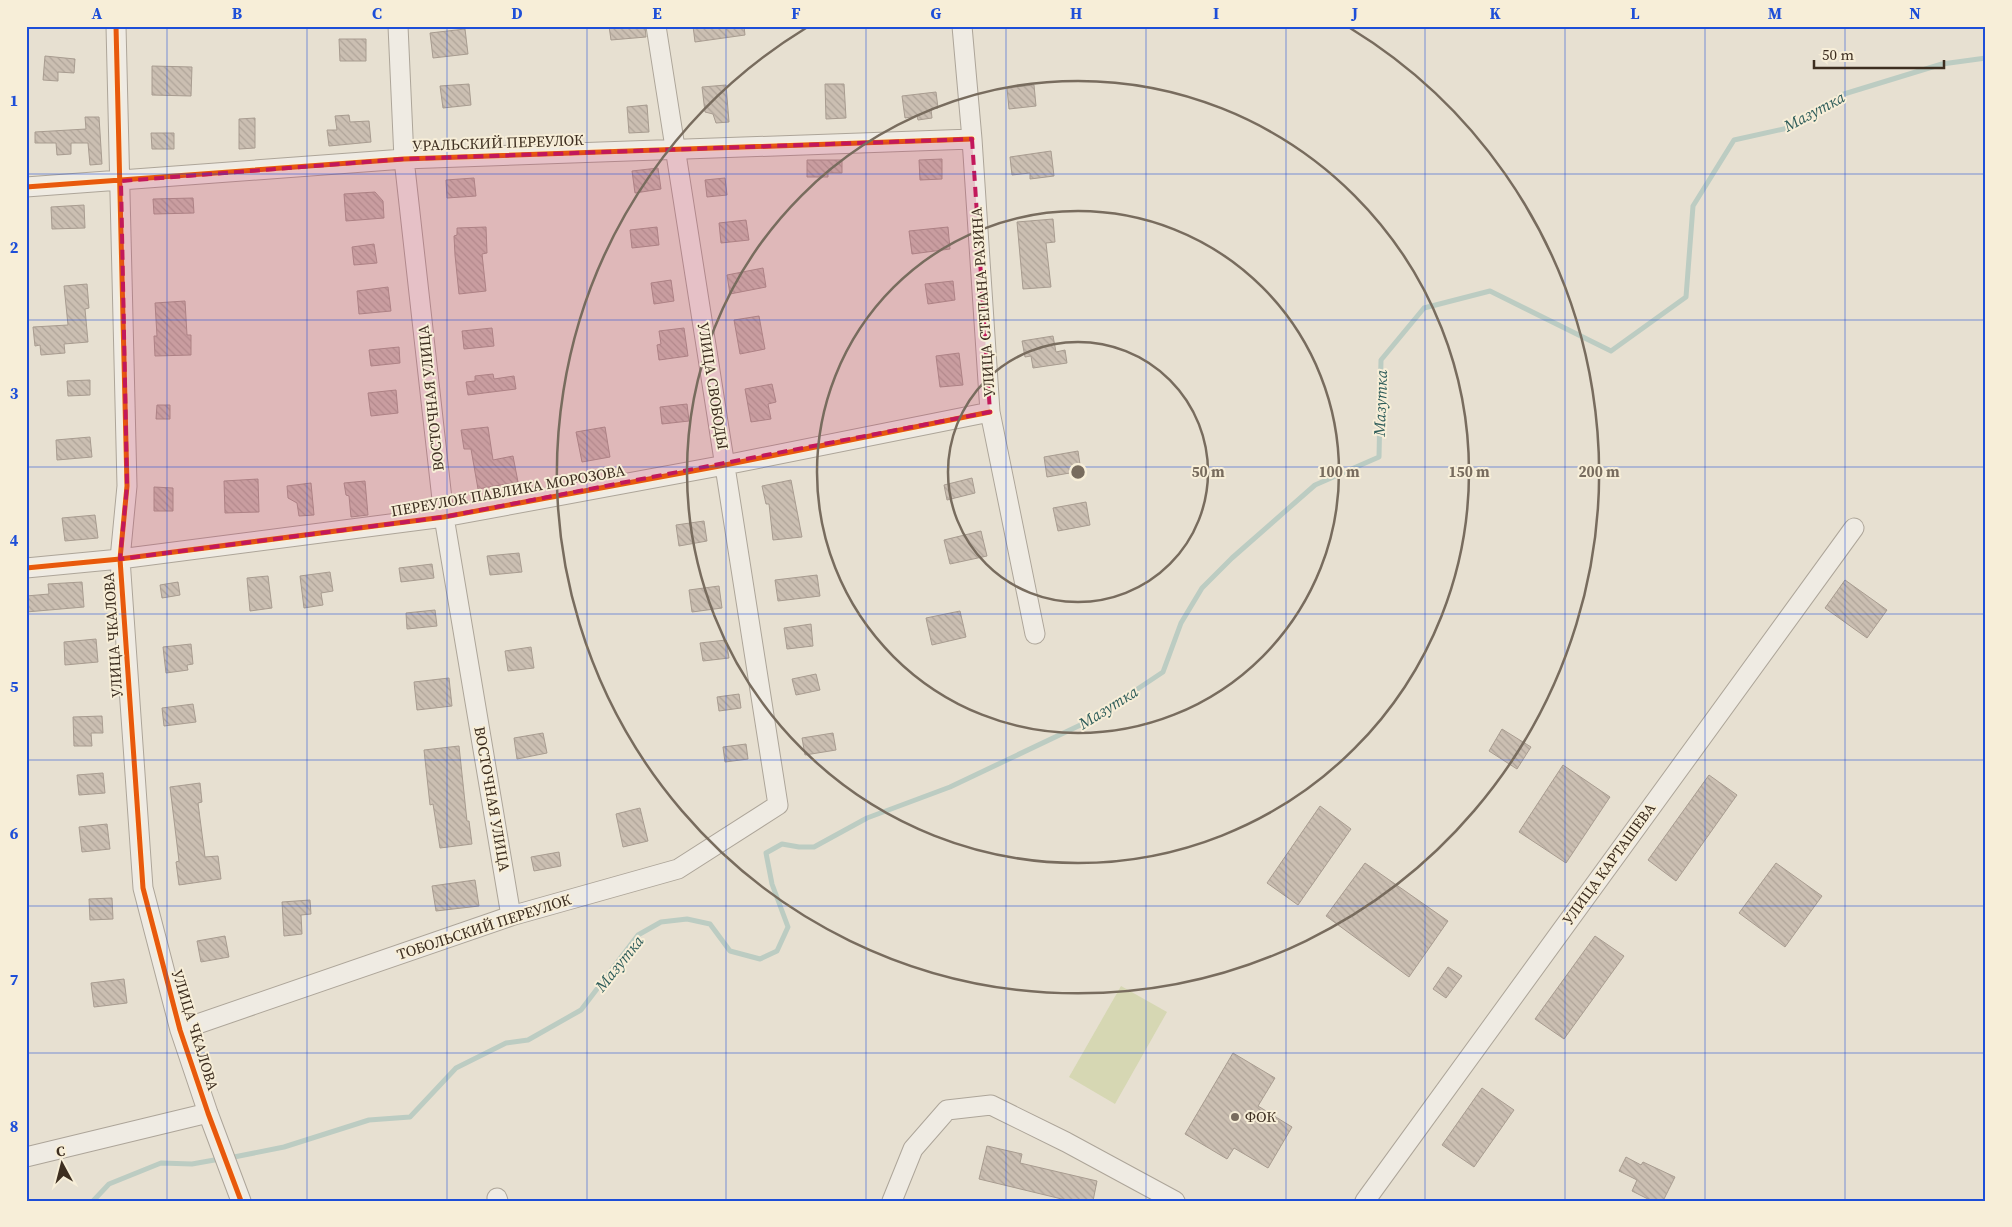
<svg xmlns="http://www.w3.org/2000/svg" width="2012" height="1227" font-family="'Source Serif 4',serif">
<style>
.green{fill:#d6d7b3}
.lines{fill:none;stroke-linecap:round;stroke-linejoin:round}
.stream{stroke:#bcccc2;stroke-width:5}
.building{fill:url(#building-back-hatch);stroke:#a89c90}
.minor-casing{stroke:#ada599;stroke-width:21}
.minor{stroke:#efebe3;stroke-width:19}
.cycleway-casing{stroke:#f7eed8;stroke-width:8}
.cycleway{stroke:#e8590c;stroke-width:5}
.marked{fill:#c2185b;fill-opacity:0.2;stroke:#c2185b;stroke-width:4;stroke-dasharray:10 6;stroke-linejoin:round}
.grid{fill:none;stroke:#1d4ed8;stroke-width:1;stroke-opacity:0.55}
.ring{fill:none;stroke:#786c5e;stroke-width:2.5}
.poi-dot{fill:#786c5e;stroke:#f7eed8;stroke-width:2}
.labels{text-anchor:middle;stroke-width:4;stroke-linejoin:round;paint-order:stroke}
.street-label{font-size:15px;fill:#3d2e20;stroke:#f7eed8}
.poi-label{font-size:15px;fill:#3d2e20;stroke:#f7eed8;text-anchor:start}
.water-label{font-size:16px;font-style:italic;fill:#2f5d5a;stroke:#f7eed8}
.centre{fill:#786c5e;stroke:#f7eed8;stroke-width:2.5}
.ring-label{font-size:15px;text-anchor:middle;font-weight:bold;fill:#786c5e;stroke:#f7eed8;stroke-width:4;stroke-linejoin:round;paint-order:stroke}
.neatline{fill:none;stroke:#1d4ed8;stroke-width:2}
.grid-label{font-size:16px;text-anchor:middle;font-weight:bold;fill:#1d4ed8}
</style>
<defs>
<pattern id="building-back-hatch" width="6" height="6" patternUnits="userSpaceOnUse" patternTransform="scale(1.25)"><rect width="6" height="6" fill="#cbbfb2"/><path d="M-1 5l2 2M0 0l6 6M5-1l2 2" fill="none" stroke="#afa499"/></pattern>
</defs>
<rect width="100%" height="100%" fill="#e7e0d1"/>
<path class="green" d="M 1121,986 L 1167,1012 L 1115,1104 L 1069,1077 Z"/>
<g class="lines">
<path class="stream" d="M 229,1158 L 284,1147 L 369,1120 L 410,1117 L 456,1068 L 506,1043 L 528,1040 L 581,1010 L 638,935 L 661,922 L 687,919 L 710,924 L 730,951 L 760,959 L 777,951 L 788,927 L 772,884 L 766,853 L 782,844 L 799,847 L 814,847 L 867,818 L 950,787 L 1091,720 L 1163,672 L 1181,623 L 1202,588 L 1232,558 L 1315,485 L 1379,457 L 1381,360 L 1424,308 L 1490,291 L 1611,351 L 1686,297 L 1693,206 L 1734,140 L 1788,128 L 1844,94 L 1942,64 L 1986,58
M 93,1201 L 109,1184 L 161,1163 L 192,1164 L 220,1159"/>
</g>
<path class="building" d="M 609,26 L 645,26 L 646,37 L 611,40 Z
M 693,26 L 744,26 L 745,35 L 695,42 Z
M 465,29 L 468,54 L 433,58 L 430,33 Z
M 339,39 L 366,39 L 366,61 L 340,61 Z
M 45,56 L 75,59 L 74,73 L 58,72 L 58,81 L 43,80 Z
M 152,66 L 192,67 L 191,96 L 152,95 Z
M 469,84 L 471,105 L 443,108 L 440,86 Z
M 825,84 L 844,84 L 846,118 L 826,119 Z
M 726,85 L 729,122 L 716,123 L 713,114 L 705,112 L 702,87 Z
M 1034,85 L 1036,106 L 1009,109 L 1007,88 Z
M 936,92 L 938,108 L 931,109 L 932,118 L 918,120 L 917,116 L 905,118 L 902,96 Z
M 647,105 L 649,132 L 629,133 L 627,107 Z
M 349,115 L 350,122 L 369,121 L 371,142 L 329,146 L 327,130 L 337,130 L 335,116 Z
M 85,117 L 99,117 L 102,164 L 90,165 L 88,143 L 71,143 L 71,154 L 57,155 L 56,143 L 35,143 L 35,132 L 86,129 Z
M 255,118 L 255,148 L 239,149 L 239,119 Z
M 151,133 L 174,133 L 174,149 L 152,149 Z
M 1051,151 L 1054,176 L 1030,179 L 1030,173 L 1012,175 L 1010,157 Z
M 942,159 L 942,179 L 920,180 L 919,160 Z
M 807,160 L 842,160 L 842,173 L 828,173 L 828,177 L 807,177 Z
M 658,168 L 661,189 L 635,193 L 632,171 Z
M 474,178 L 476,196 L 447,198 L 446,180 Z
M 725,178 L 727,195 L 707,197 L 705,180 Z
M 375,192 L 383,201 L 384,218 L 346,221 L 344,194 Z
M 193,198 L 194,213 L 154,214 L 153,199 Z
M 84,205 L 85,228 L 52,229 L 51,207 Z
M 1053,219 L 1055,242 L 1046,243 L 1051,287 L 1023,289 L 1017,222 Z
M 746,220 L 749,240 L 721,243 L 719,223 Z
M 486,227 L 487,253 L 482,254 L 486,291 L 459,294 L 455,255 L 454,236 L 457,235 L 457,228 Z
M 657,227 L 659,245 L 632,248 L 630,230 Z
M 948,227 L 950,249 L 912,254 L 909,231 Z
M 374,244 L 377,263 L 354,265 L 352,247 Z
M 763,268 L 766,287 L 730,294 L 727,275 Z
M 671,280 L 674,301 L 654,304 L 651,283 Z
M 953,281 L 955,300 L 928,304 L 925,284 Z
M 87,284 L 89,308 L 85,309 L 88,342 L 64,344 L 65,353 L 41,355 L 40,345 L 35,346 L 33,327 L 68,325 L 64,286 Z
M 388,287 L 391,311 L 359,314 L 357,291 Z
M 185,301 L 187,335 L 191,335 L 191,355 L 155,356 L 154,336 L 157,336 L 155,303 Z
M 759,316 L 765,349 L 740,354 L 734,320 Z
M 492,328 L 494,346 L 464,349 L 462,331 Z
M 684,328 L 688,356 L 659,360 L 657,345 L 661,344 L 659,331 Z
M 1053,336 L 1056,352 L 1065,350 L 1067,363 L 1033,368 L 1031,356 L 1025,357 L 1022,341 Z
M 399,347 L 400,363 L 371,366 L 369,350 Z
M 959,353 L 963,385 L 940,387 L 936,356 Z
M 493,374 L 494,379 L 514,376 L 516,389 L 468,395 L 466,382 L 475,381 L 475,376 Z
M 90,380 L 90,395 L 68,396 L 67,381 Z
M 772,384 L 776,402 L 768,404 L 771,419 L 751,422 L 745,389 Z
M 396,390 L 398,413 L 371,416 L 368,393 Z
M 687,404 L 689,421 L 662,424 L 660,407 Z
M 157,405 L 170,405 L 170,419 L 156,419 Z
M 488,427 L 493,460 L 513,456 L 518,482 L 478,489 L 471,449 L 464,449 L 461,430 Z
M 605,427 L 610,457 L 582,462 L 576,432 Z
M 90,437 L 92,457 L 57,460 L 56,440 Z
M 1078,451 L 1081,471 L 1047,477 L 1044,457 Z
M 972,478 L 975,493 L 947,500 L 944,485 Z
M 258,479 L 259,512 L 225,513 L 224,481 Z
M 791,480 L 802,537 L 773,540 L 769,504 L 766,504 L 762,486 Z
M 365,481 L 368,515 L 351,517 L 349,496 L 346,495 L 344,483 Z
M 311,483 L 314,515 L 299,516 L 297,503 L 288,498 L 287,486 Z
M 154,487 L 173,488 L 173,511 L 154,511 Z
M 1086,502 L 1090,525 L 1058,531 L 1053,508 Z
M 95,515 L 98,538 L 65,541 L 62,518 Z
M 704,521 L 707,541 L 679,546 L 676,525 Z
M 981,531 L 987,556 L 950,564 L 944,540 Z
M 519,553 L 522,572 L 490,575 L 487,556 Z
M 432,564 L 434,578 L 401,582 L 399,568 Z
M 330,572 L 333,591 L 321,593 L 323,605 L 304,608 L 300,576 Z
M 817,575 L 820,596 L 778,601 L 775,580 Z
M 268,576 L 272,608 L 250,611 L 247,578 Z
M 1845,580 L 1887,610 L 1867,638 L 1825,608 Z
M 82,582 L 84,607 L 26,612 L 26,596 L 49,594 L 48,584 Z
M 178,582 L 180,595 L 162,598 L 160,585 Z
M 719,586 L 722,608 L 692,612 L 689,590 Z
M 435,610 L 437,626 L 407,629 L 406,613 Z
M 960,611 L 966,637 L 932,645 L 926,618 Z
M 811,624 L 813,646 L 787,649 L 784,628 Z
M 96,639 L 98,662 L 65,665 L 64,642 Z
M 726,640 L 729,658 L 703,661 L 700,643 Z
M 191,644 L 193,664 L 187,665 L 188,670 L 166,673 L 163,647 Z
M 531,647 L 534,668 L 508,671 L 505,651 Z
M 816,674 L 820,690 L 796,695 L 792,679 Z
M 449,678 L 452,706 L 417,710 L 414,682 Z
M 739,694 L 741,708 L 719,711 L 717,697 Z
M 193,704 L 196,722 L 164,726 L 162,708 Z
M 102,716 L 103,733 L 91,733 L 92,746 L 74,746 L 73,717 Z
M 1502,729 L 1531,747 L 1517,769 L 1489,751 Z
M 543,733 L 547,753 L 517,759 L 514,738 Z
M 833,733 L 836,750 L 805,755 L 802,738 Z
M 746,744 L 748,759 L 725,762 L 723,747 Z
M 459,746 L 467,821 L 469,821 L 472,844 L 440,848 L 433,804 L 430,805 L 424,750 Z
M 1563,765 L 1610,797 L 1566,863 L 1519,832 Z
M 103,773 L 105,793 L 79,795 L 77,775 Z
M 1709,775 L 1737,795 L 1676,881 L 1648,860 Z
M 200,783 L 202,802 L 198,803 L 205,857 L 218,856 L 221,879 L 179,885 L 176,862 L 179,861 L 170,787 Z
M 1320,806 L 1351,829 L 1298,905 L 1267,883 Z
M 640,808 L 648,841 L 623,847 L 616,814 Z
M 107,824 L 110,849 L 82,852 L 79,827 Z
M 559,852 L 561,866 L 534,871 L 531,857 Z
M 1365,863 L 1448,921 L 1409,977 L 1326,916 Z
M 1776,863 L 1822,896 L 1785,947 L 1739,913 Z
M 475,880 L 479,906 L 436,911 L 432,886 Z
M 112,898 L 113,919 L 90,920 L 89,899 Z
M 310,900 L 311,914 L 301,915 L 302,934 L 284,936 L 282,902 Z
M 225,936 L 229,957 L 201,962 L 197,941 Z
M 1595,936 L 1624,956 L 1564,1039 L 1535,1019 Z
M 1448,967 L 1462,976 L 1446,998 L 1433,989 Z
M 124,979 L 127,1003 L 94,1007 L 91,983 Z
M 1233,1053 L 1275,1078 L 1258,1106 L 1292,1127 L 1268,1168 L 1234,1148 L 1227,1159 L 1185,1134 Z
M 1482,1088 L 1514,1110 L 1474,1167 L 1442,1145 Z
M 987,1146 L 1022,1154 L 1020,1163 L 1097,1181 L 1093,1201 L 1070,1201 L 979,1179 Z
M 1626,1157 L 1641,1165 L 1643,1162 L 1675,1177 L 1663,1201 L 1652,1201 L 1632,1191 L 1637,1180 L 1619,1171 Z"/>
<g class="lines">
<g class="minor-casing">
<path id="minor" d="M 116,26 L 127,486 L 120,559 L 143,888 L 180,1030 L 208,1113 L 241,1201
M 398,26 L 404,159 L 444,517 L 511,916
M 962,26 L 972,139 L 990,412 L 1035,634
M 26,187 L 404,159 L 972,139
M 26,568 L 120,559 L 444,517 L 725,465 L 990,412
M 180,1030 L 511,916 L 678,869 L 778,805 L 656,26
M 26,1157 L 208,1113
M 497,1198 L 498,1201
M 892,1201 L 913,1149 L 947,1110 L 991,1105 L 1066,1142 L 1175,1201
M 1365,1201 L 1854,528"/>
</g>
<use href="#minor" class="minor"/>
<g class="cycleway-casing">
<path id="cycleway" d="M 116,26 L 127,486 L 120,559 L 143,888 L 180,1030 L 208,1113 L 241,1201
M 26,187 L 404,159 L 972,139
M 26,568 L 120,559 L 444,517 L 725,465 L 990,412"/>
</g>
<use href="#cycleway" class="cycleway"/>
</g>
<path class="marked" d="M 972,139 L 990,412 L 444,517 L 120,559 L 127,486 L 121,181 L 404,159 Z"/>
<path class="grid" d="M 167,26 L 167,1201M 307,26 L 307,1201M 447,26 L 447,1201M 587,26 L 587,1201M 726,26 L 726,1201M 866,26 L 866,1201M 1006,26 L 1006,1201M 1146,26 L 1146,1201M 1286,26 L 1286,1201M 1425,26 L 1425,1201M 1565,26 L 1565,1201M 1705,26 L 1705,1201M 1845,26 L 1845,1201M 26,174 L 1986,174M 26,320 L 1986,320M 26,467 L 1986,467M 26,614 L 1986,614M 26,760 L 1986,760M 26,906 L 1986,906M 26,1053 L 1986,1053"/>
<g class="ring">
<circle cx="1078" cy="472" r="130"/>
<circle cx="1078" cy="472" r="261"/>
<circle cx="1078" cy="472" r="391"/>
<path d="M1350 28A521 521 0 1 1 806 28"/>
</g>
<circle class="poi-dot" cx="1235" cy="1117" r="5"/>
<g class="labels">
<g class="street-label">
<text transform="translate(498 143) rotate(-2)" y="5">УРАЛЬСКИЙ ПЕРЕУЛОК</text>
<text transform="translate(983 302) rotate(-94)" y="5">УЛИЦА СТЕПАНА РАЗИНА</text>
<text transform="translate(713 386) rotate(81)" y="5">УЛИЦА СВОБОДЫ</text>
<text transform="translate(431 398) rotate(-96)" y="5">ВОСТОЧНАЯ УЛИЦА</text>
<text transform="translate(508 491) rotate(-10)" y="5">ПЕРЕУЛОК ПАВЛИКА МОРОЗОВА</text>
<text transform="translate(113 635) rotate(-94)" y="5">УЛИЦА ЧКАЛОВА</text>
<text transform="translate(492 799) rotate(80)" y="5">ВОСТОЧНАЯ УЛИЦА</text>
<text transform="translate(1609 864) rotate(-54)" y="5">УЛИЦА КАРТАШЕВА</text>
<text transform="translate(484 927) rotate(-18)" y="5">ТОБОЛЬСКИЙ ПЕРЕУЛОК</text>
<text transform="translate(195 1030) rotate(73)" y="5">УЛИЦА ЧКАЛОВА</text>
</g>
<g class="poi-label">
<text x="1245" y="1122">ФОК</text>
</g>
<g class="water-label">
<text transform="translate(1814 111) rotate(-28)" y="6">Мазутка</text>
<text transform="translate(1380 403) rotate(-88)" y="6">Мазутка</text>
<text transform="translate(1108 707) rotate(-32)" y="6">Мазутка</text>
<text transform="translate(619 963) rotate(-51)" y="6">Мазутка</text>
</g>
</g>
<circle cx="1078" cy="472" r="8" class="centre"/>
<g class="ring-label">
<text x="1208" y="477">50 m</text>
<text x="1339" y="477">100 m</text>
<text x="1469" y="477">150 m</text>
<text x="1599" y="477">200 m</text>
</g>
<rect width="2012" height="1227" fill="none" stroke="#f7eed8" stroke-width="55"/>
<g transform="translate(62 1164) rotate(353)" stroke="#f7eed8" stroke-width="4" paint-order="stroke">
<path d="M0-4L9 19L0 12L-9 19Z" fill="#3d2e20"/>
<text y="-8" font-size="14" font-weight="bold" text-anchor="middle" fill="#3d2e20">С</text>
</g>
<path d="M1814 60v8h130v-8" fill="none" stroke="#3d2e20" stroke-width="2.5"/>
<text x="1822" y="60" font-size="15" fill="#3d2e20" stroke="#f7eed8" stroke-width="4" paint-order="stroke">50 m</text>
<rect x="28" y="28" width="1956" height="1172" class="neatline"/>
<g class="grid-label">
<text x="97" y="19">A</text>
<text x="237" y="19">B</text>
<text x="377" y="19">C</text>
<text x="517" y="19">D</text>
<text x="657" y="19">E</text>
<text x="796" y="19">F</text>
<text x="936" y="19">G</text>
<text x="1076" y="19">H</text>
<text x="1216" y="19">I</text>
<text x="1355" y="19">J</text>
<text x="1495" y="19">K</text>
<text x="1635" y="19">L</text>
<text x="1775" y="19">M</text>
<text x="1915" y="19">N</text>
<text x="14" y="106">1</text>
<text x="14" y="253">2</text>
<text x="14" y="399">3</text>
<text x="14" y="546">4</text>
<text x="14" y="692">5</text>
<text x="14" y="839">6</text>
<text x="14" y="985">7</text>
<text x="14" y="1132">8</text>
</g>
</svg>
